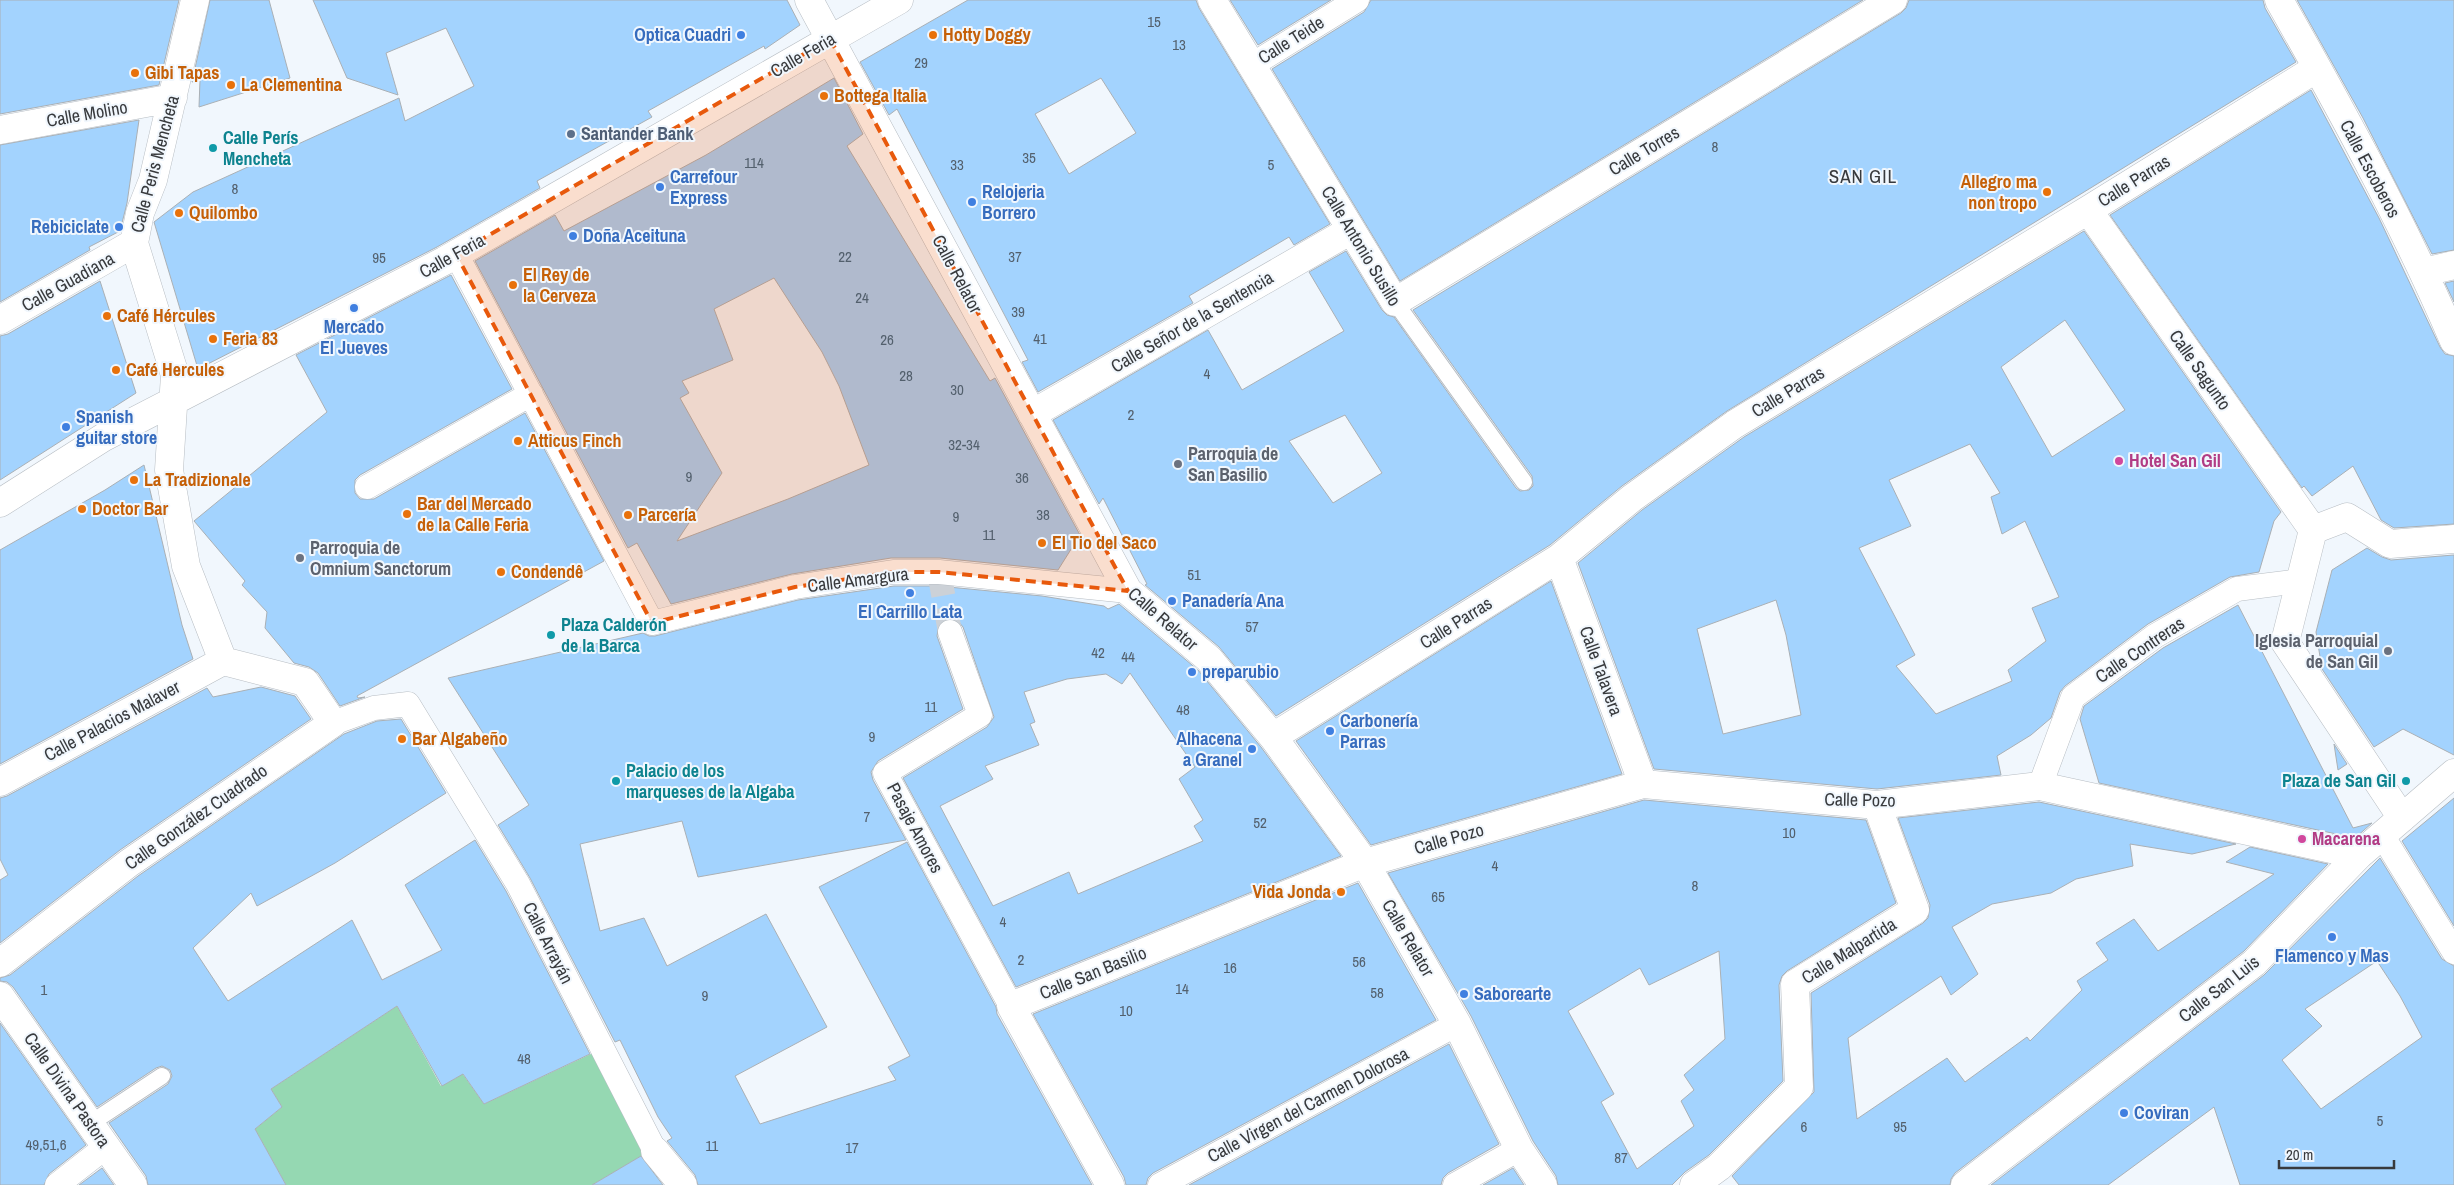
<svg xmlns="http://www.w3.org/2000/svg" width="2454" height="1185" font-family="'Archivo Narrow',sans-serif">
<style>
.green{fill:#95d8b2}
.building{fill:#a3d3fe;stroke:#aab0b5;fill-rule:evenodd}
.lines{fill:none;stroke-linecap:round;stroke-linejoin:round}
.pedestrian-tunnel{stroke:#ccd1d7;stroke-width:24;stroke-dasharray:24 12;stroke-linecap:butt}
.service-casing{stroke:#b7bdc3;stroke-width:18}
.pedestrian-casing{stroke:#b7bdc3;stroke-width:25}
.minor-casing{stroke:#b7bdc3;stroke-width:29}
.service{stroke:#fff;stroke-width:16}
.pedestrian{stroke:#fff;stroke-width:24}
.minor{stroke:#fff;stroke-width:28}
.marked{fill:#e8590c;fill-opacity:0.2;stroke:#e8590c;stroke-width:4;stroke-dasharray:10 6;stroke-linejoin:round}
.shop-dot{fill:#3f7fe0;stroke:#f1f7fd;stroke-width:2}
.food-dot{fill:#e8710a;stroke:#f1f7fd;stroke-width:2}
.service-dot{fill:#5c6f8a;stroke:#f1f7fd;stroke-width:2}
.culture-dot{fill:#0f9aa8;stroke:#f1f7fd;stroke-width:2}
.hotel-dot{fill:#d1479c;stroke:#f1f7fd;stroke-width:2}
.worship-dot{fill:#6b7280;stroke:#f1f7fd;stroke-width:2}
.labels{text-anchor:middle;stroke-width:4;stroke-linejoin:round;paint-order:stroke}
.number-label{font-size:15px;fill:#53606d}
.shop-label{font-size:18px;font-weight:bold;fill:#366cbe;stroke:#f1f7fd;text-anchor:start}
.food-label{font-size:18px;font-weight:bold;fill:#c56008;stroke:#f1f7fd;text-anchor:start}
.street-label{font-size:18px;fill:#383a3d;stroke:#f1f7fd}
.service-label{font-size:18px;font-weight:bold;fill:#4e5e75;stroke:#f1f7fd;text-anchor:start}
.culture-label{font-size:18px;font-weight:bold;fill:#0d838f;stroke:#f1f7fd;text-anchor:start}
.worship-label{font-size:18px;font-weight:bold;fill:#5b616d;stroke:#f1f7fd;text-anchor:start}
.hotel-label{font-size:18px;font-weight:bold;fill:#b23c85;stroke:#f1f7fd;text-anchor:start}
.neighbourhood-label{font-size:19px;letter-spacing:1px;fill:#383a3d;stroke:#f1f7fd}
</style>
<rect width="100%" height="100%" fill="#f1f7fd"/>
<path class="green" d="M 397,1006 L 441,1086 L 456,1078 L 457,1066 L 484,1104 L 593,1053 L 645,1154 L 592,1185 L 286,1185 L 255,1129 L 282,1107 L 271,1089 Z"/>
<path class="building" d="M 0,0 L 179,0 L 159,85 L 0,114 Z
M 210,0 L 269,0 L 290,78 L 199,107 L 200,80 L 192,82 Z
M 313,0 L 787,0 L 800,25 L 765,49 L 764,46 L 648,111 L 652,117 L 537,181 L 540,188 L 437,247 L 198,369 L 154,222 L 193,192 L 399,98 L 405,121 L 474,86 L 446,28 L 386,53 L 398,95 L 347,78 Z
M 968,0 L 1196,0 L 1199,8 L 1330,224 L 1294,245 L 1289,237 L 1189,296 L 1193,303 L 1038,392 L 1022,362 L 1028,360 L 897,109 L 889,115 L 860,62 ZM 1101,78 L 1136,133 L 1069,174 L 1035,114 Z
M 1230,0 L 1331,0 L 1258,45 Z
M 1371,0 L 1863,0 L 1400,281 L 1272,69 L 1364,12 Z
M 1909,0 L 2263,0 L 2265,8 L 2296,62 L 1727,411 L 1622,486 L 1550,545 L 1276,716 L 1219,647 L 1145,585 L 1147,584 L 1103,498 L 1099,504 L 1053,420 L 1208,330 L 1242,390 L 1344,331 L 1309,272 L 1346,251 L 1382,310 L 1387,315 L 1394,317 L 1516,488 L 1520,491 L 1529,490 L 1533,486 L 1532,476 L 1413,310 L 1901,13 L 1906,8 ZM 1345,415 L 1382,473 L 1333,503 L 1289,441 Z
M 2297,0 L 2454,0 L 2454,250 L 2432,254 L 2363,118 Z
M 834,78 L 863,134 L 847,146 L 990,381 L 995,378 L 1080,535 L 1058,570 L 940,558 L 891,558 L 792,574 L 671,604 L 637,543 L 628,548 L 475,261 L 555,215 L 564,231 L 706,155 ZM 774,278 L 822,352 L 839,386 L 869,465 L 788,499 L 677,541 L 722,473 L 680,398 L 689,393 L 682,381 L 733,360 L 714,309 Z
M 2311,90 L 2379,218 L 2440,347 L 2445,354 L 2454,356 L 2454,524 L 2394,528 L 2381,520 L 2353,466 L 2312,496 L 2304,486 L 2302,488 L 2110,215 Z
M 139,120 L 127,203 L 120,231 L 89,247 L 90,250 L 0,302 L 0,145 Z
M 2084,231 L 2281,512 L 2274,521 L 2259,572 L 2230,577 L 2148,624 L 2065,686 L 2060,692 L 2051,718 L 2031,735 L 1997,756 L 2001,775 L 1877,789 L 1654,769 L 1578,563 L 1642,510 L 1744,437 ZM 2065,320 L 2125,410 L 2052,457 L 2001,367 ZM 1970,444 L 2000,493 L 1991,497 L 2002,534 L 2025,521 L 2059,597 L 2032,608 L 2046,641 L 2008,670 L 2012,681 L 1936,714 L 1896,666 L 1915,655 L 1859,548 L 1911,526 L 1889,480 ZM 1776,600 L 1786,635 L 1801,715 L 1723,734 L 1697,629 Z
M 451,275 L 512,389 L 360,475 L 355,480 L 355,493 L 360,499 L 374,499 L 525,413 L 604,561 L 357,696 L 358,698 L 365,697 L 340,706 L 318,673 L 309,667 L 294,663 L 265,628 L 267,612 L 242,585 L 245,581 L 194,521 L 327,412 L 296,355 Z
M 100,281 L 136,393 L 0,480 L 0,336 L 8,334 Z
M 2454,281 L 2454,302 L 2445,283 Z
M 144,465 L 182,625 L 193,659 L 0,764 L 0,550 L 105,490 Z
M 2367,548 L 2382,557 L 2391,560 L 2454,555 L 2454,755 L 2403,729 L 2374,747 L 2322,669 L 2316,632 L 2332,570 Z
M 1551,581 L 1622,774 L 1371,845 L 1296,741 Z
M 894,586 L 938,586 L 1042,596 L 1104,606 L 1108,609 L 1119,604 L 1198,670 L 1261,747 L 1341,856 L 1016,987 L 903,778 L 987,727 L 994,717 L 963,627 L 958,621 L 946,619 L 939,624 L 937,636 L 963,709 L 878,761 L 871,772 L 873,780 L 906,840 L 698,877 L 682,821 L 580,844 L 600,931 L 644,918 L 667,966 L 766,914 L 827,1027 L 735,1076 L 760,1124 L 896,1080 L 888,1067 L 910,1056 L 819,887 L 907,842 L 996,1007 L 997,1014 L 1092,1185 L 698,1185 L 695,1175 L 667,1141 L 672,1138 L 658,1117 L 620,1040 L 615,1042 L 530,878 L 498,825 L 529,805 L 448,678 L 643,633 L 649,636 L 655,636 L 798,600 ZM 1130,673 L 1195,767 L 1179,779 L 1203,820 L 1194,826 L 1203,841 L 1078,894 L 1069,872 L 993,906 L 940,806 L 993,779 L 985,766 L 1039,745 L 1030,724 L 1035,722 L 1024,692 L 1067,679 L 1106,674 L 1122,684 Z
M 2238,605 L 2353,828 L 2372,823 L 2355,838 L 2099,783 L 2080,719 L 2084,706 L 2163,648 Z
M 261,687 L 295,696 L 311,719 L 120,850 L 0,943 L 0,880 L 8,875 L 0,859 L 0,798 L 7,796 L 207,688 L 213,697 Z
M 401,719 L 446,793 L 335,863 L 257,906 L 251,893 L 193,948 L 228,1001 L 352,920 L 382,980 L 442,950 L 405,885 L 475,840 L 506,891 L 590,1054 L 484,1104 L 463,1074 L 442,1086 L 397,1006 L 271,1089 L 282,1107 L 255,1129 L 286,1185 L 148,1185 L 146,1176 L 109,1123 L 168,1084 L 172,1076 L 170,1070 L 162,1066 L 156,1068 L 97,1107 L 13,987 L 7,982 L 0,981 L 0,978 L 10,975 L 138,876 L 344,734 L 377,721 Z
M 2334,744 L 2347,764 L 2338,770 Z
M 2454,798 L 2454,926 L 2402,841 Z
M 1644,800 L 1866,820 L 1896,903 L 1787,971 L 1782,976 L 1779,985 L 1783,1081 L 1709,1155 L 1685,1172 L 1672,1185 L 1558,1185 L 1556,1176 L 1533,1141 L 1471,1016 L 1388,873 ZM 1719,951 L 1725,1039 L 1684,1075 L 1694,1090 L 1681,1101 L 1694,1126 L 1637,1169 L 1601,1102 L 1614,1094 L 1568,1011 L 1640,968 L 1649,985 Z
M 2039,802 L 2236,844 L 2192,854 L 2130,844 L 2133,866 L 2076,879 L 2051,893 L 1992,904 L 1952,927 L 1978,974 L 1951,995 L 1941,976 L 1848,1038 L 1857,1119 L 1947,1058 L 1965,1082 L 2027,1037 L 2030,1041 L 2082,990 L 2077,981 L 2108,960 L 2096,943 L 2134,919 L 2158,951 L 2274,874 L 2226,862 L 2250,847 L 2328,864 L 2244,951 L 1955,1173 L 1951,1179 L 1950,1185 L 1739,1185 L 1732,1176 L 1814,1092 L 1811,993 L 1923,923 L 1928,918 L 1930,905 L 1898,818 Z
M 2380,858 L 2442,959 L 2454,966 L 2454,1185 L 2240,1185 L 2214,1107 L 2108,1185 L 1991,1185 L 2264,975 ZM 2377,961 L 2400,996 L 2422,1037 L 2321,1109 L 2282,1060 L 2322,1026 L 2305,1009 Z
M 1358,883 L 1436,1020 L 1153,1173 L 1148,1178 L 1146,1185 L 1126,1185 L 1124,1177 L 1033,1014 Z
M 0,1023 L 86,1145 L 49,1174 L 44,1185 L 0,1185 Z
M 1449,1044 L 1499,1144 L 1448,1173 L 1443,1178 L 1441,1185 L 1189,1185 Z
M 641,1156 L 663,1185 L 592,1185 Z
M 102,1168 L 114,1185 L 79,1185 Z
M 1513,1168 L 1524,1185 L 1483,1185 Z"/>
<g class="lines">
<path class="pedestrian-tunnel" d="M 939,572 L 950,632"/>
<g class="service-casing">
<path id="service" d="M 1395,302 L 1524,482
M 91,1123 L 162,1076"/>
</g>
<g class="pedestrian-casing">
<path id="pedestrian" d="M 1252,65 L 1357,0
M 456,254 L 652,623 L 795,587 L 893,572 L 939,572 L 1128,591
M 367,487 L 531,394
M 950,632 L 980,715 L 885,773 L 1011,1006
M 333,723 L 374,708 L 408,704 L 518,884 L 655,1151
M 2040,786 L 2073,697 L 2155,636 L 2237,589 L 2300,581
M 2382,835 L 2454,952
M 57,1185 L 107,1146
M 1160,1185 L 1457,1024
M 1455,1185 L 1519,1149"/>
</g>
<g class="minor-casing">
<path id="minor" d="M 809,0 L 1128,591 L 1209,659 L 1273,737 L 1365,863 L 1457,1024 L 1519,1149 L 1543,1185
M 1212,0 L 1395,302 L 1893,0
M 2279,0 C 2342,111 2404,224 2454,341
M 0,130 L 173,98
M 2088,210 L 2313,530
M 2424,272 L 2454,265
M 0,320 L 134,243
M 1032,414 L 1351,230
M 0,503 L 104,437 L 444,261 L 899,0
M 2313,530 L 2285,642 L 2402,818
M 2313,530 L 2347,517 L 2390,544 L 2454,539
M 1559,558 L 1643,784
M 1273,737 L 1559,558 L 1632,498 L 1735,424 L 2088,210 L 2317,68
M 0,782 L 223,661
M 0,963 L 129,863 L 333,723 L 305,682 L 223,661 L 186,566 L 169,470 L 175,375 L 134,243 L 140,213 L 153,180 L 195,0
M 0,996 L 133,1185
M 655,1151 L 683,1185
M 1110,1185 L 1011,1006 L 1365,863 L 1643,784 L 1877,805 L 2040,786 L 2359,855
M 1694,1185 L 1719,1167 L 1799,1087 L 1795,984 L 1915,910 L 1877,805
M 1965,1185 L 2254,963 L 2359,855 L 2454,773"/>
</g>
<use href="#service" class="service"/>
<use href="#pedestrian" class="pedestrian"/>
<use href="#minor" class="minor"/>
</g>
<path class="marked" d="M 830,39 L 1128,591 L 939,572 L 893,572 L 795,587 L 652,623 L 456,254 Z"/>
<g class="shop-dot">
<circle cx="741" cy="35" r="5"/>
<circle cx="660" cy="187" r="5"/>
<circle cx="972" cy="202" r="5"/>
<circle cx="119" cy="227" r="5"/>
<circle cx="573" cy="236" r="5"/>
<circle cx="354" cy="308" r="5"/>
<circle cx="66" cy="427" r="5"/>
<circle cx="910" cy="593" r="5"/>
<circle cx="1172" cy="601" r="5"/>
<circle cx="1192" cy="672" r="5"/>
<circle cx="1330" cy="731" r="5"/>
<circle cx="1252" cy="749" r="5"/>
<circle cx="2332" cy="937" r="5"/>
<circle cx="1464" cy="994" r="5"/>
<circle cx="2124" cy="1113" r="5"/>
</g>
<g class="food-dot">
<circle cx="933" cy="35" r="5"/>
<circle cx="135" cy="73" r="5"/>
<circle cx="231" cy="85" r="5"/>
<circle cx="824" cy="96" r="5"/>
<circle cx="2047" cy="192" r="5"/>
<circle cx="179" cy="213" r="5"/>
<circle cx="513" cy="285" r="5"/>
<circle cx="107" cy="316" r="5"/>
<circle cx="213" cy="339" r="5"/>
<circle cx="116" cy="370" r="5"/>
<circle cx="518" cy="441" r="5"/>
<circle cx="134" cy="480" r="5"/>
<circle cx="82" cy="509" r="5"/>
<circle cx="407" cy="514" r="5"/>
<circle cx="628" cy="515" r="5"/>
<circle cx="1042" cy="543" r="5"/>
<circle cx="501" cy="572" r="5"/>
<circle cx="402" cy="739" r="5"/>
<circle cx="1341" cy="892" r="5"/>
</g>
<circle class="service-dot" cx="571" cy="134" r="5"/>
<g class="culture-dot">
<circle cx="213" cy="148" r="5"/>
<circle cx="551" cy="635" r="5"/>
<circle cx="616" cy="781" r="5"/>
<circle cx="2406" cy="781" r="5"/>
</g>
<g class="hotel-dot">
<circle cx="2119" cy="461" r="5"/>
<circle cx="2302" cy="839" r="5"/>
</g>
<g class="worship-dot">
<circle cx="1178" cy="464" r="5"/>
<circle cx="300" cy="558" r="5"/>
<circle cx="2388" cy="651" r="5"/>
</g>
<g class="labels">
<g class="number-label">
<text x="1154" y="27">15</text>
<text x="1179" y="50">13</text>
<text x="921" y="68">29</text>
<text x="1715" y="152">8</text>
<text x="1029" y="163">35</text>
<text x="754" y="168">114</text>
<text x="957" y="170">33</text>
<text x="1271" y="170">5</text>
<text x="235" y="194">8</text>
<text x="845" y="262">22</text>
<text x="1015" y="262">37</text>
<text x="379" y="263">95</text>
<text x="862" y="303">24</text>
<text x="1018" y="317">39</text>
<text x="1040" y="344">41</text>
<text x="887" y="345">26</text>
<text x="1207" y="379">4</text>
<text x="906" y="381">28</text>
<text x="957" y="395">30</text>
<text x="1131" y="420">2</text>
<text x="964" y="450">32-34</text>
<text x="689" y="482">9</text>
<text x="1022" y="483">36</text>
<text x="1043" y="520">38</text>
<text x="956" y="522">9</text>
<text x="989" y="540">11</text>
<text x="1194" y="580">51</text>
<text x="1252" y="632">57</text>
<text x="1098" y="658">42</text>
<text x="1128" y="662">44</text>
<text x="931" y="712">11</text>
<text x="1183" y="715">48</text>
<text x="872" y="742">9</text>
<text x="867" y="822">7</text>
<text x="1260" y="828">52</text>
<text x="1789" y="838">10</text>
<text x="1495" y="871">4</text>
<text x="1695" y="891">8</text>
<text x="1438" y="902">65</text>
<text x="1003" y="927">4</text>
<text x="1021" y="965">2</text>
<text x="1359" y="967">56</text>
<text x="1230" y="973">16</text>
<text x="1182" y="994">14</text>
<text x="44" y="995">1</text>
<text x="1377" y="998">58</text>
<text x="705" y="1001">9</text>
<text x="1126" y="1016">10</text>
<text x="524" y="1064">48</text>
<text x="2380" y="1126">5</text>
<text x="1804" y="1132">6</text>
<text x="1900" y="1132">95</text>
<text x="46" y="1150">49,51,6</text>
<text x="712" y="1151">11</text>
<text x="852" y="1153">17</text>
<text x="1621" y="1163">87</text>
</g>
<g class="shop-label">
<text x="731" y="41" text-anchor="end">Optica Cuadri</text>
<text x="670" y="183">Carrefour<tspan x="670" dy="21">Express</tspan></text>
<text x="982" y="198">Relojeria<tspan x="982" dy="21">Borrero</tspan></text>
<text x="109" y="233" text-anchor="end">Rebiciclate</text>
<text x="583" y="242">Doña Aceituna</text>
<text x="354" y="333" text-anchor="middle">Mercado<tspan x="354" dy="21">El Jueves</tspan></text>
<text x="76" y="423">Spanish<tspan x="76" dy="21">guitar store</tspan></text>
<text x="1182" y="607">Panadería Ana</text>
<text x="910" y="618" text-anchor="middle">El Carrillo Lata</text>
<text x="1202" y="678">preparubio</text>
<text x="1340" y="727">Carbonería<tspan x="1340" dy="21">Parras</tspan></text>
<text x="1242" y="745" text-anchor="end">Alhacena<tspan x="1242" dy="21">a Granel</tspan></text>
<text x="2332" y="962" text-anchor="middle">Flamenco y Mas</text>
<text x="1474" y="1000">Saborearte</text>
<text x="2134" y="1119">Coviran</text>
</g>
<g class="food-label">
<text x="943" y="41">Hotty Doggy</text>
<text x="145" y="79">Gibi Tapas</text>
<text x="241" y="91">La Clementina</text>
<text x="834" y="102">Bottega Italia</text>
<text x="2037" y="188" text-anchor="end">Allegro ma<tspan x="2037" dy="21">non tropo</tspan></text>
<text x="189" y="219">Quilombo</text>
<text x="523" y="281">El Rey de<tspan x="523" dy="21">la Cerveza</tspan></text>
<text x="117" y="322">Café Hércules</text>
<text x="223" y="345">Feria 83</text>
<text x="126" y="376">Café Hercules</text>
<text x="528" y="447">Atticus Finch</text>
<text x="144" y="486">La Tradizionale</text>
<text x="417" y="510">Bar del Mercado<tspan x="417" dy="21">de la Calle Feria</tspan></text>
<text x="92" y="515">Doctor Bar</text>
<text x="638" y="521">Parcería</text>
<text x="1052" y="549">El Tio del Saco</text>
<text x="511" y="578">Condendê</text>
<text x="412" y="745">Bar Algabeño</text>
<text x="1331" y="898" text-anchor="end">Vida Jonda</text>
</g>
<g class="street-label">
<text transform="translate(1291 40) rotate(-32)" y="6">Calle Teide</text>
<text transform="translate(803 55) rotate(-30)" y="6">Calle Feria</text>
<text transform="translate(87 114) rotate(-10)" y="6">Calle Molino</text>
<text transform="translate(1644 151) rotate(-31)" y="6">Calle Torres</text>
<text transform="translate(155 164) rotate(-75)" y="6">Calle Peris Mencheta</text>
<text transform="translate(2370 169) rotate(62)" y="6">Calle Escoberos</text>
<text transform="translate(2134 181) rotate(-32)" y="6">Calle Parras</text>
<text transform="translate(1361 246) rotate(59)" y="6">Calle Antonio Susillo</text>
<text transform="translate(452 256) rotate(-29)" y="6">Calle Feria</text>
<text transform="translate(957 274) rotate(62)" y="6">Calle Relator</text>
<text transform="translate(68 282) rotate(-29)" y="6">Calle Guadiana</text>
<text transform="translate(1192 322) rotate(-30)" y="6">Calle Señor de la Sentencia</text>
<text transform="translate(2200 370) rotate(55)" y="6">Calle Sagunto</text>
<text transform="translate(1788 392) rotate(-31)" y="6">Calle Parras</text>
<text transform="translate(858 580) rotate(-7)" y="6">Calle Amargura</text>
<text transform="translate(1163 619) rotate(41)" y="6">Calle Relator</text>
<text transform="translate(1456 623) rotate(-32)" y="6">Calle Parras</text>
<text transform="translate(2140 650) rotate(-34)" y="6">Calle Contreras</text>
<text transform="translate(1601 671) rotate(70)" y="6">Calle Talavera</text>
<text transform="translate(112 721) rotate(-28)" y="6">Calle Palacios Malaver</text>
<text transform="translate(1860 800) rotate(1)" y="6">Calle Pozo</text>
<text transform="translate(196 817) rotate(-35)" y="6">Calle González Cuadrado</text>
<text transform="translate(915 828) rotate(62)" y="6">Pasaje Amores</text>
<text transform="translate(1449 839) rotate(-16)" y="6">Calle Pozo</text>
<text transform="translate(1408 938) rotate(60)" y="6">Calle Relator</text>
<text transform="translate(548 943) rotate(63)" y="6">Calle Arrayán</text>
<text transform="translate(1849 951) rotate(-32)" y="6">Calle Malpartida</text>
<text transform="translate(1093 973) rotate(-22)" y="6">Calle San Basilio</text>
<text transform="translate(2219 989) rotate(-38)" y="6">Calle San Luis</text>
<text transform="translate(67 1090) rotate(55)" y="6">Calle Divina Pastora</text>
<text transform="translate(1308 1105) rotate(-28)" y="6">Calle Virgen del Carmen Dolorosa</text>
</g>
<g class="service-label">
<text x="581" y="140">Santander Bank</text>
</g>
<g class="culture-label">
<text x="223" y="144">Calle Perís<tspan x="223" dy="21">Mencheta</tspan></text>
<text x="561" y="631">Plaza Calderón<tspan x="561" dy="21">de la Barca</tspan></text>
<text x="626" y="777">Palacio de los<tspan x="626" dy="21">marqueses de la Algaba</tspan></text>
<text x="2396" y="787" text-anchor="end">Plaza de San Gil</text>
</g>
<g class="worship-label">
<text x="1188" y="460">Parroquia de<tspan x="1188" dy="21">San Basilio</tspan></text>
<text x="310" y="554">Parroquia de<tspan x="310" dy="21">Omnium Sanctorum</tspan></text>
<text x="2378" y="647" text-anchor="end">Iglesia Parroquial<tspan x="2378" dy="21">de San Gil</tspan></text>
</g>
<g class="hotel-label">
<text x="2129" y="467">Hotel San Gil</text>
<text x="2312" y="845">Macarena</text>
</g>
<g class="neighbourhood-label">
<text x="1863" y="183">SAN GIL</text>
</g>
</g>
<path d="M2279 1160v8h115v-8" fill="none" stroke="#383a3d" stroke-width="2.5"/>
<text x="2286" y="1160" font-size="15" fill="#383a3d" stroke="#f1f7fd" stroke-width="4" paint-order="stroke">20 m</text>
</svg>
